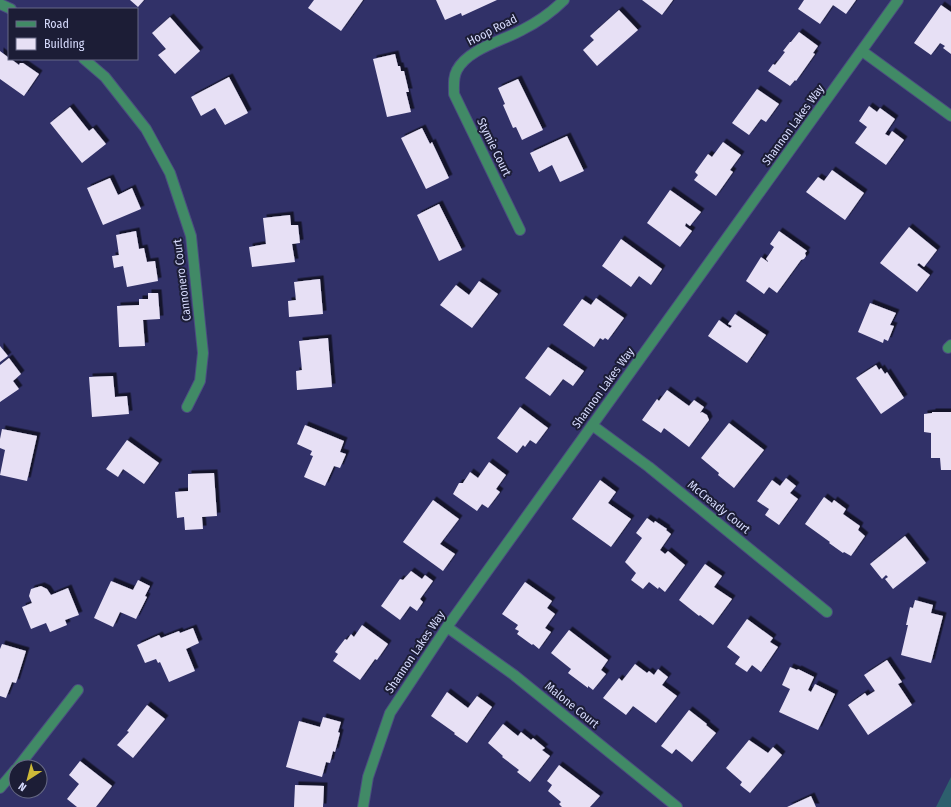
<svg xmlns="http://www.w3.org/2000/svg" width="951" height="807" font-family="'Fira Sans Condensed',sans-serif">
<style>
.water{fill:#2d5f6d}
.building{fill:#e7e0f5;filter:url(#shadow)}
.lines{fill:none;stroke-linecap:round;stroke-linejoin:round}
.minor-casing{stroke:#4b4c80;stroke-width:12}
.minor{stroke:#418a66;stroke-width:10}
.labels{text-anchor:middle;stroke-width:4;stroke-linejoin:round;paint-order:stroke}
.street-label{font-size:12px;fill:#d6dafc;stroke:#1c1d36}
</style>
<defs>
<filter id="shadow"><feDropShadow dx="3.5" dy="-3.5" stdDeviation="0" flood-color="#0009"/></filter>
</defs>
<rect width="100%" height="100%" fill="#313168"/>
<path class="water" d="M 951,777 L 951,807 L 936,807 Z"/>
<path class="building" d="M 130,0 L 144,0 L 138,7 Z
M 314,0 L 363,0 L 341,31 L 308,8 Z
M 436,0 L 497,0 L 462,16 L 461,13 L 445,20 Z
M 642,0 L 673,0 L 662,15 Z
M 804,0 L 856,0 L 846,14 L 833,5 L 820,24 L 798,9 Z
M 941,5 L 951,12 L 951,54 L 943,48 L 945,46 L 940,43 L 931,55 L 914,43 Z
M 619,10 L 638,30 L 597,66 L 583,50 L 594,40 L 590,36 Z
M 170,17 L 200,51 L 175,74 L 158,55 L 166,49 L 152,33 Z
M 799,32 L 818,46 L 813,53 L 815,54 L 796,81 L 795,80 L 790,86 L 768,71 L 773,64 L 775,65 L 785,52 L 783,51 L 790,42 L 791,42 Z
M 0,51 L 9,58 L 9,59 L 11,59 L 19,65 L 20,63 L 23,63 L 39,74 L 24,96 L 0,79 Z
M 395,54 L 398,66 L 400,66 L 401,71 L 404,71 L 409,92 L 406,92 L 411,112 L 387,117 L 373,59 Z
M 229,77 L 248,113 L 225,125 L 215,108 L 201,116 L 191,97 Z
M 518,79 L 543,130 L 522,140 L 516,127 L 513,128 L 503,105 L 505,104 L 498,88 Z
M 757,89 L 779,104 L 766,122 L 761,119 L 749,135 L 732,123 Z
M 869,106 L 877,112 L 880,108 L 895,119 L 885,134 L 889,136 L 892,131 L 904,140 L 886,165 L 855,143 L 867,127 L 859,121 Z
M 70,107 L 89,131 L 93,128 L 106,144 L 82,163 L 50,123 Z
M 422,128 L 430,144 L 432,142 L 449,178 L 426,189 L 401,138 Z
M 567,136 L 584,171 L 560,182 L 552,165 L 539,172 L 530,153 Z
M 723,142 L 741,155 L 730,170 L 733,172 L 716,196 L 694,180 L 698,175 L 695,172 L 708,154 L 712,157 Z
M 832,170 L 864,193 L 845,220 L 806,192 L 818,177 L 824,181 Z
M 110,178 L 118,195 L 132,188 L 141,209 L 103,225 L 87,188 Z
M 670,190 L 701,212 L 690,226 L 686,223 L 685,226 L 692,231 L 680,247 L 647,223 Z
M 439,204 L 462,250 L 439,261 L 417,215 Z
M 290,215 L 291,225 L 298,225 L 300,243 L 292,244 L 295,262 L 252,267 L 249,247 L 266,244 L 263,218 Z
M 909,227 L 937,250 L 924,267 L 919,263 L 917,265 L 930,275 L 917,292 L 880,263 Z
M 136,231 L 139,249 L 144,248 L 147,262 L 155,261 L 158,281 L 127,287 L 123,266 L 114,268 L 112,256 L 119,255 L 116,235 Z
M 779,231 L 807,251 L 805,253 L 806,256 L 804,259 L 801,260 L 777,293 L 769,287 L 764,294 L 746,281 L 761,257 L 768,262 L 768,261 L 766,259 L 774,247 L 770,244 Z
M 621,239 L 662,269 L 651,285 L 639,276 L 631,287 L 602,266 Z
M 320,279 L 323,314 L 289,317 L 288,301 L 296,300 L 294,282 Z
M 479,281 L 498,294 L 472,328 L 440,305 L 456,285 L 469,295 Z
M 148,293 L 158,293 L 160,319 L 143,320 L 145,346 L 119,347 L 117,306 L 139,305 L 139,299 L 148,299 Z
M 596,298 L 624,318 L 608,340 L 605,338 L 603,340 L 600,338 L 594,347 L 563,325 L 582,299 L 591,305 Z
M 870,303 L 896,313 L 890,325 L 894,326 L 888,341 L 884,339 L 883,343 L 858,332 Z
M 735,314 L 766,335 L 747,363 L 708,336 L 719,320 L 730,328 L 732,326 L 728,324 Z
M 328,338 L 332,387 L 297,390 L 296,371 L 302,370 L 299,341 Z
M 0,346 L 8,356 L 0,362 Z
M 548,347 L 584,371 L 573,386 L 563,379 L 550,396 L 525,378 Z
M 9,358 L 21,374 L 13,381 L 19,389 L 0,402 L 0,365 Z
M 876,365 L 879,370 L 881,368 L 885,374 L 887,372 L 904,398 L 881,414 L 856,378 Z
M 113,376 L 115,397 L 127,396 L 129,414 L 92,417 L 89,377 Z
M 667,390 L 689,406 L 694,400 L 704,407 L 700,413 L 702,412 L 707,415 L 709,420 L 689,447 L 664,428 L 661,433 L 642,420 L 657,399 L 659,401 Z
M 520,407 L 548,428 L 536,444 L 530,440 L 525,447 L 523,445 L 517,453 L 497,438 Z
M 932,412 L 951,412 L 951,470 L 941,470 L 940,458 L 931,458 L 931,433 L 924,432 L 924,414 L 932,413 Z
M 729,423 L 764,450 L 734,488 L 718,475 L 719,473 L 701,458 Z
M 305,425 L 344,441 L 340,452 L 346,454 L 340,468 L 334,466 L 325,486 L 304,477 L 313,456 L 310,455 L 312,451 L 297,444 Z
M 2,429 L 37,436 L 27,481 L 0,475 L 5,450 L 0,448 L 0,439 Z
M 127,440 L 159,463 L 144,484 L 123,469 L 118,477 L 106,469 Z
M 489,462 L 506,475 L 496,489 L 500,492 L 488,508 L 482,504 L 477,511 L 453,494 L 459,483 L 463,483 L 470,472 L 478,478 Z
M 214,473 L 217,516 L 202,517 L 203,529 L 185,530 L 184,517 L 177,518 L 175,492 L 188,491 L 188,474 Z
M 786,478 L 796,486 L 790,493 L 798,499 L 779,525 L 765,515 L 769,509 L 757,501 L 772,480 L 780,486 Z
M 600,480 L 616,492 L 608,503 L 631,519 L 611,547 L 572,519 Z
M 824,497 L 832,503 L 834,500 L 846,509 L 843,514 L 860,526 L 858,530 L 865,536 L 851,556 L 844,552 L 843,553 L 829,543 L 830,542 L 805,524 Z
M 433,500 L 459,519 L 440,544 L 455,554 L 443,571 L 403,542 Z
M 647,518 L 654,523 L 655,521 L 667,529 L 666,530 L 671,534 L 660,550 L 665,554 L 668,551 L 685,565 L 665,592 L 659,587 L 658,589 L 649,582 L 643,589 L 631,580 L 636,573 L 625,562 L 642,538 L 636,533 Z
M 905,536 L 926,563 L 893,589 L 885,579 L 888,577 L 886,575 L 882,579 L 870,564 Z
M 705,564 L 722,576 L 714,587 L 732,599 L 713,625 L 700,615 L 699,616 L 679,600 Z
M 411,571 L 422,579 L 425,575 L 433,581 L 420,599 L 423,602 L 417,611 L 410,606 L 400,620 L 381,606 L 400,579 L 403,580 Z
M 138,580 L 150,586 L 145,596 L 147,597 L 136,619 L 120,612 L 113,627 L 94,618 L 111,581 L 133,590 Z
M 525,582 L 552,601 L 547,608 L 555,614 L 545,628 L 551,632 L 539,649 L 533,644 L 532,645 L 517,634 L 519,631 L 515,629 L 518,625 L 502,614 Z
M 41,586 L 47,589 L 51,595 L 68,588 L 79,615 L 65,620 L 67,625 L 50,632 L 46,623 L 31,629 L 22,607 L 32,603 L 29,596 L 31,589 Z
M 915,600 L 933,605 L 931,613 L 943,616 L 931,663 L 901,655 L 908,625 L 906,625 L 910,607 L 913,608 Z
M 747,619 L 773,638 L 770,642 L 778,647 L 761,672 L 752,665 L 747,672 L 735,664 L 740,657 L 727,647 Z
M 362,625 L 388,644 L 377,660 L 375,659 L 360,680 L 333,661 L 338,654 L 335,652 L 345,639 L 347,640 L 351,634 L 354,637 Z
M 193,628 L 199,643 L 186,649 L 195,671 L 169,682 L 160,662 L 158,663 L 156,659 L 145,663 L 137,645 L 159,635 L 161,638 L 179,631 L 180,633 Z
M 569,630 L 608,660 L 601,670 L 606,674 L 593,690 L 588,686 L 588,688 L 568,673 L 571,669 L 551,653 Z
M 2,644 L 26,651 L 16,683 L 12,682 L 6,698 L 0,696 L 0,649 Z
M 887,660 L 902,682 L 898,684 L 912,705 L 868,735 L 848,705 L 865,693 L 867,696 L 875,691 L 864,675 Z
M 635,664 L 647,673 L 649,671 L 654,675 L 658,669 L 668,677 L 662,685 L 677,696 L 656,723 L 633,706 L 626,715 L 603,698 L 619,678 L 622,681 Z
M 790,667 L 797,670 L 798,669 L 814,677 L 808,690 L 811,692 L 815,684 L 835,694 L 818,730 L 779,712 L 790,689 L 782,685 Z
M 447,692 L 468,708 L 477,696 L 492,707 L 467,743 L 454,734 L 455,733 L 431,716 Z
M 147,705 L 165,719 L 133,758 L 117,745 L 129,732 L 127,731 Z
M 689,710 L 707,724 L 706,725 L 716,733 L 692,762 L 676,749 L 672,754 L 661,746 Z
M 323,717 L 341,722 L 338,732 L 340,733 L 335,752 L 333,751 L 330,763 L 326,762 L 322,777 L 286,767 L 299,721 L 320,727 Z
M 503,724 L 518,736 L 521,732 L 531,740 L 533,738 L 545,748 L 542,750 L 550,756 L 530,782 L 517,772 L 519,770 L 502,757 L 503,756 L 488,743 Z
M 749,740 L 768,753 L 773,747 L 782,755 L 750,793 L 740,785 L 742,782 L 726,768 Z
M 80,761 L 112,786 L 96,807 L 77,807 L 67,799 L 79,784 L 69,775 Z
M 559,765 L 600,796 L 590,807 L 562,807 L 559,804 L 561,802 L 548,791 L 552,785 L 547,781 Z
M 295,785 L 324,786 L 323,807 L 294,807 Z
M 811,796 L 816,807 L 787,807 Z"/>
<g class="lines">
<g class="minor-casing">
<path id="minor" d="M 0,4 L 11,9
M 862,51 L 951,116
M 84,59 L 105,77 L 146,129 L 170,173 L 191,236 L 203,353 L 200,381 L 187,407
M 520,230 L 454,94 C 454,85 453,77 457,70 C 468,49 502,41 522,30 C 536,23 552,12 564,0
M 948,348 L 951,345
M 592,425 L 649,467 L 827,612
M 447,627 L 514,675 L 677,807
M 18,767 L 78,690
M 0,788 L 16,769
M 363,807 L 368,777 L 390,713 L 447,627 L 898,0"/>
</g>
<use href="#minor" class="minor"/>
</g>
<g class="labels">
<g class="street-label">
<text transform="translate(492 30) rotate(-27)" y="4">Hoop Road</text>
<text transform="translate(793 125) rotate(-54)" y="4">Shannon Lakes Way</text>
<text transform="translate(494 147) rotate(64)" y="4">Stymie Court</text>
<text transform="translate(182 280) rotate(-97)" y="4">Cannonero Court</text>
<text transform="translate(603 388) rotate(-54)" y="4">Shannon Lakes Way</text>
<text transform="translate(719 507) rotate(39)" y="4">McCready Court</text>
<text transform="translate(415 652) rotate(-56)" y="4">Shannon Lakes Way</text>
<text transform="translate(572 705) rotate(39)" y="4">Malone Court</text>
</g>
</g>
<rect x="8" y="8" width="130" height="52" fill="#1c1d36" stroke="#666985"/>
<rect x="16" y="21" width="20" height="6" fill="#418a66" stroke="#666985"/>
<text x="44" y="28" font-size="12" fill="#d6dafc">Road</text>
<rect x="16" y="38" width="20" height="12" fill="#e7e0f5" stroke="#666985"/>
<text x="44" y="48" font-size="12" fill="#d6dafc">Building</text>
<g transform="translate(28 779) rotate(216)"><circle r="19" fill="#1c1d36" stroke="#666985"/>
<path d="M0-3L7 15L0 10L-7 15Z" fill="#cdb938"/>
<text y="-6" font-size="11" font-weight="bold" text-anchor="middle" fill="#d6dafc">N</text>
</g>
</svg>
